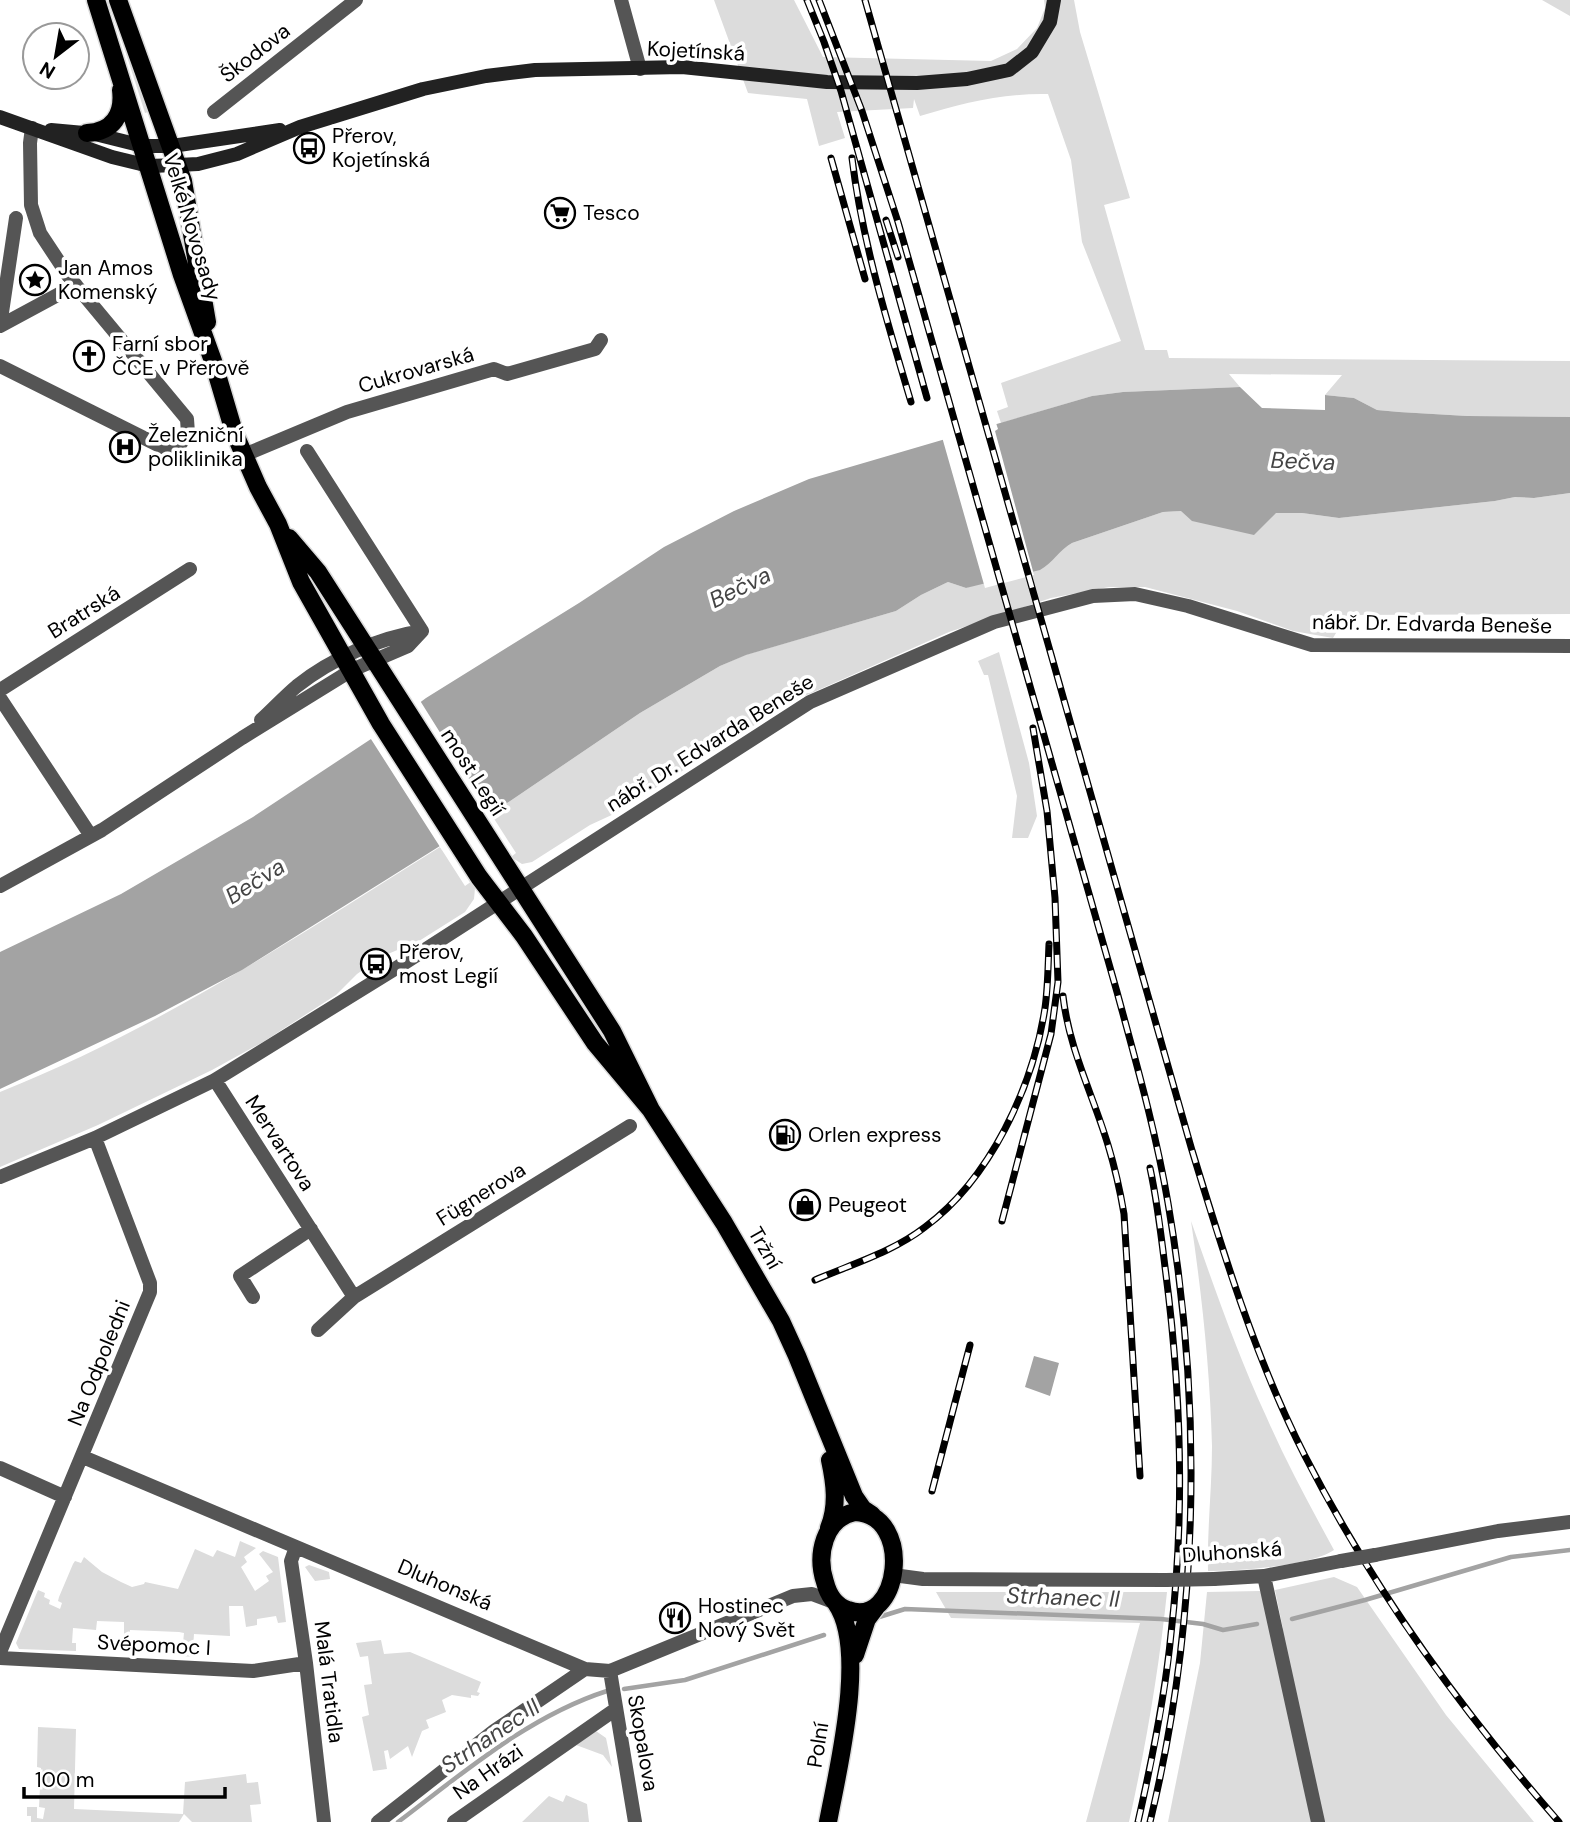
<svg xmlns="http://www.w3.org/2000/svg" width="1570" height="1822" font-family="'DM Sans',sans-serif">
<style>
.green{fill:#dcdcdc}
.water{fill:#a3a3a3}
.pier{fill:#fff}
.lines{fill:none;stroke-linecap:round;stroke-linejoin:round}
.stream{stroke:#a3a3a3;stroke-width:4.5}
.primary-casing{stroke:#dbdbdb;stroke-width:21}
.street{stroke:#555;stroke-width:14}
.secondary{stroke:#222;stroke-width:14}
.primary{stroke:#000;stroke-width:18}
.rail-casing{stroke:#000;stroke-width:7}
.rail{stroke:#fff;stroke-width:4.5;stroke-dasharray:13;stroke-linecap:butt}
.street-bridge{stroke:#555;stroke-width:14}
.labels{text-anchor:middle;stroke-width:7;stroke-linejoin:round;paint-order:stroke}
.street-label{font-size:21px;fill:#000;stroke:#fff}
.poi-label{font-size:21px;fill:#000;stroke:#fff;text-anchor:start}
.water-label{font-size:23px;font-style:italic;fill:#444;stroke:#fff}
</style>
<rect width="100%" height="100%" fill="#fff"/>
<path class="green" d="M 109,0 L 111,0 L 151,111 L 145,113 Z
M 714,0 L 794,0 L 823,57 L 991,61 L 1017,49 L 1037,28 L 1045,8 L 1044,0 L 1074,0 L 1080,32 L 1130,198 L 1104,205 L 1145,350 L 1167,350 L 1169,358 L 1570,361 L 1570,417 L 1467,416 L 1399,412 L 1377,410 L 1354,398 L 1325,395 L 1342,375 L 1229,374 L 1240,387 L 1123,392 L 1092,396 L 1001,423 L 997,411 L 1008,407 L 1001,383 L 1121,341 L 1082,242 L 1071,160 L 1048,94 C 1004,93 962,103 920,116 L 914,99 L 913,108 L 837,112 L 845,138 L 819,146 L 807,99 L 748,93 Z
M 1542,0 L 1570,0 L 1570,16 Z
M 1570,493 L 1570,614 L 1347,615 L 1333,638 L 1293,631 L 1237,611 L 1145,587 L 1109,587 L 1051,598 L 949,632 L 789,703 L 616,813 L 590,825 L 532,862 L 522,864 L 511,857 L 516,853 L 491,814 L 640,713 L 720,666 L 745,655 L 896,611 L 921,595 L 948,582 L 966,588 L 1060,551 L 1072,543 L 1163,512 L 1181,511 L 1302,513 L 1339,518 L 1495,501 L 1515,497 L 1534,498 Z
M 999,652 L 1029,763 L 1037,816 L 1028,838 L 1012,838 L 1017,796 L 988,675 L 984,675 L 978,661 Z
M 440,847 L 465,886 L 472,881 L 475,888 L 474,899 L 465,912 L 419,941 L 383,956 L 357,974 L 336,995 L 263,1042 L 212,1070 L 98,1125 L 0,1167 L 0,1092 C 156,1030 298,936 440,847 Z
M 1191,1221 C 1214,1287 1237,1353 1266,1416 C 1286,1462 1310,1506 1334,1550 C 1310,1566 1239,1571 1208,1571 C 1207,1529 1212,1488 1212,1446 C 1210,1370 1202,1296 1191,1221 Z
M 240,1541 L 256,1548 L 244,1557 L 247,1562 L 241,1567 L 255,1591 L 269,1581 L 266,1576 L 273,1572 L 259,1554 L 263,1551 L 278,1557 L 286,1622 L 278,1623 L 276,1616 L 257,1619 L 257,1625 L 246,1627 L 243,1606 L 229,1606 L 230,1636 L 194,1634 L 193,1648 L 197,1649 L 197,1657 L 178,1656 L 178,1653 L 182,1653 L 184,1633 L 179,1632 L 130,1630 L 129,1646 L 134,1647 L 134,1654 L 124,1653 L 124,1622 L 97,1621 L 96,1630 L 73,1628 L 72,1643 L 76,1643 L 76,1651 L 19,1649 L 16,1643 L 38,1590 L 45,1593 L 44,1597 L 50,1600 L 49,1604 L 60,1609 L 62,1603 L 58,1601 L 59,1597 L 73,1564 L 75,1561 L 81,1563 L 84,1557 L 102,1572 L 121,1582 L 132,1587 L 144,1584 L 145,1582 L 178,1589 L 195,1549 L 213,1557 L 217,1550 L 235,1557 Z
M 309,1565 L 329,1572 L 330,1579 L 315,1581 L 305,1567 Z
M 1334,1577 L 1357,1587 L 1446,1715 L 1534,1822 L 1168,1822 L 1200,1663 L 1207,1592 L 1260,1591 L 1283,1629 L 1275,1590 Z
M 936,1592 L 1167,1592 C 1159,1669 1146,1746 1129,1822 L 1086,1822 L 1140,1623 L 951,1618 Z
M 381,1640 L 384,1654 L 410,1652 L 481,1682 L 477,1692 L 480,1693 L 478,1696 L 471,1695 L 471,1698 L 452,1695 L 442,1700 L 446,1712 L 426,1720 L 429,1728 L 422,1731 L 412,1757 L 408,1746 L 390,1759 L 388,1750 L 384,1751 L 387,1769 L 373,1771 L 362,1717 L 369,1715 L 364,1685 L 372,1684 L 368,1656 L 360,1657 L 356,1643 Z
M 38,1727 L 76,1729 L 74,1809 L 183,1814 L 185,1782 L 246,1774 L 247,1783 L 258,1782 L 261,1804 L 250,1805 L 252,1822 L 192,1822 L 184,1814 L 179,1822 L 31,1822 L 31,1816 L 27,1816 L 27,1807 L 37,1807 L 37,1818 L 43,1819 L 45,1808 L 39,1807 L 41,1768 L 37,1767 Z
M 596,1731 L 606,1738 L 612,1767 L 603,1755 L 576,1745 Z
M 566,1795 L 587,1804 L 589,1822 L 522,1822 L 549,1796 L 563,1802 Z"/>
<path class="water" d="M 1240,387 L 1262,408 L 1325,410 L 1325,395 L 1354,398 L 1377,410 L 1399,412 L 1467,416 L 1570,417 L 1570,493 L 1534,498 L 1515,497 L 1495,501 L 1339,518 L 1302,513 L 1276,513 L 1254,535 L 1192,521 L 1181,511 L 1163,512 L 1072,543 C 1059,550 1053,563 1040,570 L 966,588 L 948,582 L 921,595 L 896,611 L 746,655 L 720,666 L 640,713 L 491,814 L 242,970 L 155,1016 L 0,1089 L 0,952 L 121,894 L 253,817 L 371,739 L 426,698 L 579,603 L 664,547 L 734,511 L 809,479 L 1092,396 L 1123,392 Z
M 1034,1356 L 1059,1363 L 1050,1396 L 1025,1387 Z"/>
<path class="pier" d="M 995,420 L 998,429 L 995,431 L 1034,575 L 985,588 L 942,437 L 940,436 Z
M 419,699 L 493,817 L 442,850 L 369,736 Z"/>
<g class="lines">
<path class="stream" d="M 876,1618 L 905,1609 L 1161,1619 L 1203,1624 L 1223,1630 L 1257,1624
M 1292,1619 L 1365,1600 L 1511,1557 L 1570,1550
M 624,1689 L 685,1680 L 824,1635
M 398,1822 C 463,1773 529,1716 607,1691"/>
<g class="primary-casing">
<path id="primary" d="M 96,0 L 182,275 L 213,361 L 234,432 L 258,487 L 278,524 L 301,582 L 381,724 L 479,877 L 524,936 L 595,1043 L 651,1110
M 118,0 L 183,181 L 207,322
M 87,133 C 113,132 124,114 121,90
M 289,538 L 318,572 L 612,1031 L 651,1110 L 724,1223 L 781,1321 L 797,1356 L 854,1496 L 863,1509 L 872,1515
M 855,1512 C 915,1514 900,1630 848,1610 C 835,1606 828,1594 825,1582 C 816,1555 824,1518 855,1512 Z
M 829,1528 C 838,1506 835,1483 830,1460
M 855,1655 L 867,1619 L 876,1607
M 828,1822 C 838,1768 868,1649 836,1603"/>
</g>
<path class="street" d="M 621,0 L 640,69
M 214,112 L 356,0
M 0,326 L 16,218
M 0,326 L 76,285
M 0,366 L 174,453 L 188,433 L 187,419 L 69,277 L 40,233 L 31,205 L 30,143 L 32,128
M 307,451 L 422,631
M 244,455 L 347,412 L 494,369 L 507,374 L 595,349 L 601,340
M 0,690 L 190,569
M 0,698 L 91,836
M 261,720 C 273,709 284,697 297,686 C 331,659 378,638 422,631
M 0,886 L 102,830 L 242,738 L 352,670 L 408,646 L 422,631
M 215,1080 L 354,1297
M 0,1177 L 95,1138 L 215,1080 L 406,962 L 810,702 L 994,622 L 1093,596 L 1135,594 L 1188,606 L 1312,645 L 1570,646
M 253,1297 L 240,1276 L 311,1229
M 318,1330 L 354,1297 L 630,1126
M 83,1457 L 585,1669 L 610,1671 L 793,1596 L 812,1594 L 836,1603
M 0,1468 L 65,1497
M 296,1547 L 291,1561 L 306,1663 L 324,1822
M 1375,1555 L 1498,1531 L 1570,1522
M 893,1575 L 923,1579 L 1166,1580
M 1264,1576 L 1318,1822
M 1214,1579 L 1264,1576 L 1341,1561
M 0,1652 L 150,1292 L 150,1283 L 95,1138
M 0,1658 L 253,1671 L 306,1663
M 610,1671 L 635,1822
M 378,1822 L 494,1731 L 585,1669
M 454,1822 L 616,1709"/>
<path class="secondary" d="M 0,117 L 112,157 L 149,166 L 178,165 L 198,164 L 237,154 L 300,127 L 423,89 L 486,76 L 535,70 L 682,67 L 827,82 L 917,83 L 967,79 L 1009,70 L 1032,52 L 1050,22 L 1054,0
M 51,130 L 95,134 L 143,146 L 172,146 L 280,130"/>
<use href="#primary" class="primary"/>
<g class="rail-casing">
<path id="rail" d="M 807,0 L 824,42 L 841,91 L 927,398
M 819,0 L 862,111 L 898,222 L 1117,992 C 1136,1062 1156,1132 1168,1203 C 1203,1408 1199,1620 1150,1822
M 865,0 L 1191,1147 C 1223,1252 1255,1358 1305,1456 C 1373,1589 1461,1710 1559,1822
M 831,158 L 865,279
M 852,158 C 862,241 887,321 911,402
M 886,220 L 898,257
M 1063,996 C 1069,1049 1093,1095 1108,1145 C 1115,1168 1120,1190 1124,1214 L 1140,1476
M 1002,1221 L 1051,1034 L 1058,982 L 1055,898 L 1047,811 L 1033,728
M 815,1280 C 852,1264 893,1252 925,1227 C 990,1179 1033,1087 1045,1008 C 1048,987 1048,965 1049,944
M 932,1491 L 970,1345
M 1138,1822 C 1152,1760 1165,1697 1171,1634 C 1185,1513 1181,1388 1165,1267 C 1161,1234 1157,1200 1150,1168"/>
</g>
<use href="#rail" class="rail"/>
<path class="street-bridge" d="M 1341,1561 L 1375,1555
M 1166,1580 L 1214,1579"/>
</g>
<defs>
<g id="bus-ring" transform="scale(1.575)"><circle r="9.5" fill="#fff" stroke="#000" stroke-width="1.5"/><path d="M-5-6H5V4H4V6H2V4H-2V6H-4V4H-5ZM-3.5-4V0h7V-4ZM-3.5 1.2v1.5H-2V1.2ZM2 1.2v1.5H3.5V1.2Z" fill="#000"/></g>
<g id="supermarket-ring" transform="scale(1.575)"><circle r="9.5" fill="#fff" stroke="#000" stroke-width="1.5"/><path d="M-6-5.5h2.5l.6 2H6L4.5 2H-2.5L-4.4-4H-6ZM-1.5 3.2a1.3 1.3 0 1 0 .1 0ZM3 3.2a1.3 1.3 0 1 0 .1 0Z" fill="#000"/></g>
<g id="sight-ring" transform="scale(1.575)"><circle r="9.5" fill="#fff" stroke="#000" stroke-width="1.5"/><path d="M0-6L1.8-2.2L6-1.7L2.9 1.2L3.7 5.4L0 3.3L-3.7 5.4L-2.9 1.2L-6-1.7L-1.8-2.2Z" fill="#000"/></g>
<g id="church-ring" transform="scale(1.575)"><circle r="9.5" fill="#fff" stroke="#000" stroke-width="1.5"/><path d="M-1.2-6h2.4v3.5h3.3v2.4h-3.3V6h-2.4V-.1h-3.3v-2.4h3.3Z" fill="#000"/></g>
<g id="hospital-ring" transform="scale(1.575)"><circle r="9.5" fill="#fff" stroke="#000" stroke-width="1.5"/><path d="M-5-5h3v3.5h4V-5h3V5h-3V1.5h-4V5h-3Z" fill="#000"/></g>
<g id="fuel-ring" transform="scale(1.575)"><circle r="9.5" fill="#fff" stroke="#000" stroke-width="1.5"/><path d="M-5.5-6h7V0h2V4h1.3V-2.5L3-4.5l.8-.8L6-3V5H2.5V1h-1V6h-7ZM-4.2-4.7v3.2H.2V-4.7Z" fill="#000"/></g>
<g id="shop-ring" transform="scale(1.575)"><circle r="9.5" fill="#fff" stroke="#000" stroke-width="1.5"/><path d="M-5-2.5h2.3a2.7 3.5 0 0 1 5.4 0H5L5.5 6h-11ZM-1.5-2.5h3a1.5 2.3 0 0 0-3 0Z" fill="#000"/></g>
<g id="restaurant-ring" transform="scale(1.575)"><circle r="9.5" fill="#fff" stroke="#000" stroke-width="1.5"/><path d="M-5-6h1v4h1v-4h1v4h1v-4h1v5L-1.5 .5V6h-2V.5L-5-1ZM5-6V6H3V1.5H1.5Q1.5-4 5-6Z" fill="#000"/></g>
</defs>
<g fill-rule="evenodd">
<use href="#bus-ring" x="309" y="148"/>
<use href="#supermarket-ring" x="560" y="213"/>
<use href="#sight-ring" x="35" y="280"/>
<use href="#church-ring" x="89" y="356"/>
<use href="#hospital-ring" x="125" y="447"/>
<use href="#bus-ring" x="376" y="964"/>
<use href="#fuel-ring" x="785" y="1135"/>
<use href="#shop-ring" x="805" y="1205"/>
<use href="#restaurant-ring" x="675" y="1618"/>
</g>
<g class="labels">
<g class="street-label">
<text transform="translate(696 51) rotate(3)" y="7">Kojetínská</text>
<text transform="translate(255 53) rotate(-38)" y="7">Škodova</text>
<text transform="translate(192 227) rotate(73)" y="7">Velké Novosady</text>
<text transform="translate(416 370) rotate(-16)" y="7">Cukrovarská</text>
<text transform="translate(84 612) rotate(-32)" y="7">Bratrská</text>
<text transform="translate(1432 624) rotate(1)" y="7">nábř. Dr. Edvarda Beneše</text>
<text transform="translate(710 743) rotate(-32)" y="7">nábř. Dr. Edvarda Beneše</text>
<text transform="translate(473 772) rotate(57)" y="7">most Legií</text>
<text transform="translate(280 1143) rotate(57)" y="7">Mervartova</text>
<text transform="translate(481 1194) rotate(-32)" y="7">Fügnerova</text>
<text transform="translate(765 1248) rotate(60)" y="7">Tržní</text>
<text transform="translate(99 1363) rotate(-68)" y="7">Na Odpoledni</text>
<text transform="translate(1232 1552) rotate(-4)" y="7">Dluhonská</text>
<text transform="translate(445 1585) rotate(23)" y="7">Dluhonská</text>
<text transform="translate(154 1645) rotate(3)" y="7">Svépomoc I</text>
<text transform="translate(329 1682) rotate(83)" y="7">Malá Tratidla</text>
<text transform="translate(643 1743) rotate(80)" y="7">Skopalova</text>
<text transform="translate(818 1745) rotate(-81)" y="7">Polní</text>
<text transform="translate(488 1772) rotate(-35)" y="7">Na Hrázi</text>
</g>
<g class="poi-label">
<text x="332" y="143">Přerov,<tspan x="332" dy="24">Kojetínská</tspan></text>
<text x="583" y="220">Tesco</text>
<text x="58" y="275">Jan Amos<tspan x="58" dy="24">Komenský</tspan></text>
<text x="112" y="351">Farní sbor<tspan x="112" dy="24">ČCE v Přerově</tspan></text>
<text x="148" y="442">Železniční<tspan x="148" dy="24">poliklinika</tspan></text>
<text x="399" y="959">Přerov,<tspan x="399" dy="24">most Legií</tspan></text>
<text x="808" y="1142">Orlen express</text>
<text x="828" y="1212">Peugeot</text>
<text x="698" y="1613">Hostinec<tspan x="698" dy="24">Nový Svět</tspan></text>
</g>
<g class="water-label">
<text transform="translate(1303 461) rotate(2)" y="8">Bečva</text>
<text transform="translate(740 587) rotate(-26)" y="8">Bečva</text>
<text transform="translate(255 881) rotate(-32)" y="8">Bečva</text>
<text transform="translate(1063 1597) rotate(2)" y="8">Strhanec II</text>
<text transform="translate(490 1736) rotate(-34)" y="8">Strhanec II</text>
</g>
</g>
<g transform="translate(56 56) rotate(211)"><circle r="33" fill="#ffffff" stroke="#999999" stroke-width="2"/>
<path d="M0-5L12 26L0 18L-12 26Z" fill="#000000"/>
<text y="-10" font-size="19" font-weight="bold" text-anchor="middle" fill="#000000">N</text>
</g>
<path d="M24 1787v10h201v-10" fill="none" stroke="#000000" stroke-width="3.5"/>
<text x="35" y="1787" font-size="21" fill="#000000" stroke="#ffffff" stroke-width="5" paint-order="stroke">100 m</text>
</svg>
